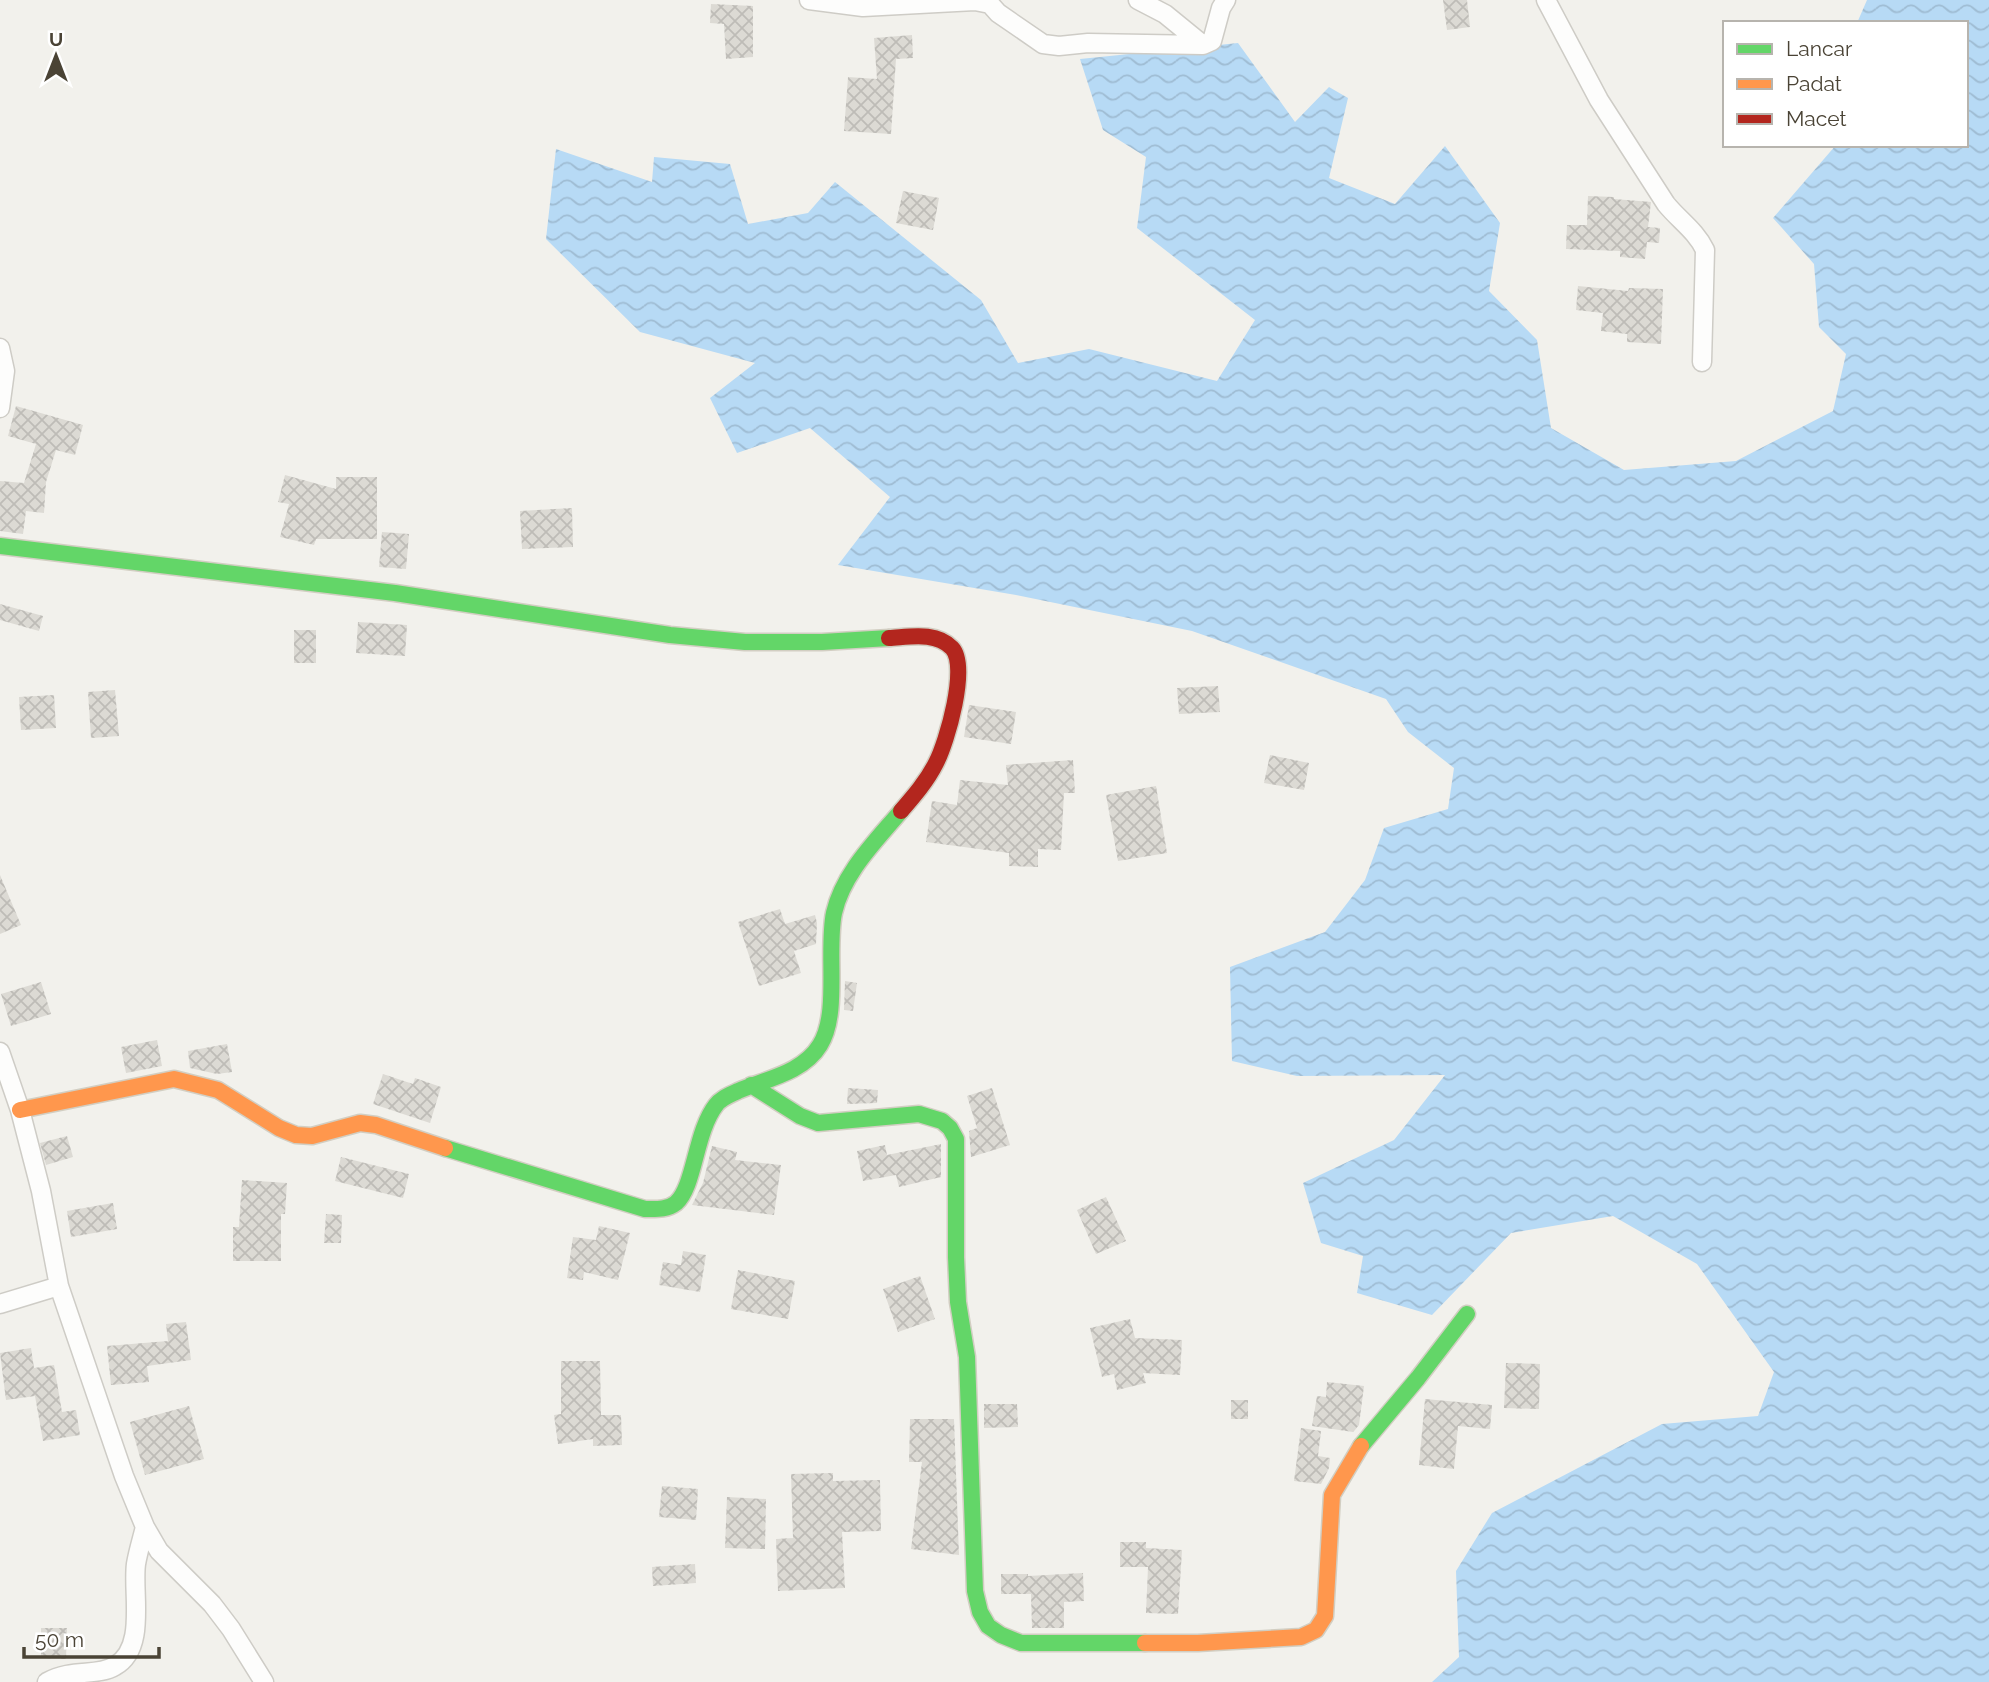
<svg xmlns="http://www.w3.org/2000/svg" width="1989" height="1682" font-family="Raleway,sans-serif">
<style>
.water{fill:url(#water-waves)}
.building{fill:url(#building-cross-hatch)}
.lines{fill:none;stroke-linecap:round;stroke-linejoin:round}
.street-casing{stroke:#ceccc6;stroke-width:21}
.fast-casing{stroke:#d2cec2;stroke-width:19}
.slow-casing{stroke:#d2cec2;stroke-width:19}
.jam-casing{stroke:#d2cec2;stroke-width:19}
.street{stroke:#fdfdfc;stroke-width:18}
.fast{stroke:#63d668;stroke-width:16}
.slow{stroke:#ff974d;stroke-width:16}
.jam{stroke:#b3261e;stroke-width:16}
</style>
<defs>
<pattern id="water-waves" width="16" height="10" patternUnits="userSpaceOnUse" patternTransform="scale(1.75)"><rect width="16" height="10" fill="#b7daf5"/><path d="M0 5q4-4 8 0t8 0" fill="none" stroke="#9fbcd3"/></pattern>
<pattern id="building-cross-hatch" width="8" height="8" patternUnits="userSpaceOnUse" patternTransform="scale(1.75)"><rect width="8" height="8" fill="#dcdad4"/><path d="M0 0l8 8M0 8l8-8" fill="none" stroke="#bebcb7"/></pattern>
</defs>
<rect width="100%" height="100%" fill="#f2f1ec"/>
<path class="water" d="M 1867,0 L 1989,0 L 1989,1682 L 1432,1682 L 1459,1657 L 1456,1571 L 1492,1513 L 1662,1424 L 1758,1416 L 1774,1372 L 1697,1264 L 1613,1216 L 1511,1233 L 1432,1315 L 1357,1293 L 1363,1256 L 1321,1243 L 1303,1183 L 1394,1140 L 1445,1075 L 1297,1076 L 1232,1061 L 1230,967 L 1325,932 L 1365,880 L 1384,828 L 1448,809 L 1454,768 L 1408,732 L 1386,699 L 1192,631 L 1016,595 L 838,565 L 890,497 L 810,428 L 737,453 L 710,398 L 755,363 L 640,332 L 546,239 L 556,149 L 652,182 L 654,157 L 730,164 L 748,224 L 808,213 L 835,182 L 981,300 L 1018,363 L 1089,349 L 1217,381 L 1255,320 L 1137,228 L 1146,157 L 1103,130 L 1080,59 L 1238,43 L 1295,122 L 1329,87 L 1348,98 L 1329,178 L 1395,204 L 1445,146 L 1500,223 L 1489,291 L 1537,340 L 1551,428 L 1624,470 L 1736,461 L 1833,411 L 1846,354 L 1819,327 L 1814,264 L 1773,218 L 1836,145 L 1966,145 L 1966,23 L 1857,23 Z"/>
<path class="building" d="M 1443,0 L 1467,0 L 1470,27 L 1447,30 Z
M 711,4 L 753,6 L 753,57 L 726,59 L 724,24 L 710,23 Z
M 912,35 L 913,58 L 896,59 L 891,134 L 844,131 L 848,77 L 877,79 L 874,38 Z
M 903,191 L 939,198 L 933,230 L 896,223 Z
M 1588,196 L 1614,197 L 1614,199 L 1651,202 L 1648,227 L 1660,228 L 1659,243 L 1647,242 L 1645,259 L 1620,257 L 1620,251 L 1566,249 L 1567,225 L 1587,225 Z
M 1578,286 L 1628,291 L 1629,288 L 1663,289 L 1661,344 L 1627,342 L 1627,334 L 1601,331 L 1603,313 L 1576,310 Z
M 16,406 L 83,425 L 75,455 L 56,450 L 46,482 L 44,513 L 26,511 L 23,534 L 0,531 L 0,481 L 24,483 L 36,444 L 8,436 Z
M 285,475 L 336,489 L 336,477 L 377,477 L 377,539 L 316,539 L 314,545 L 280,537 L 289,504 L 278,502 Z
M 572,508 L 573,547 L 522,549 L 520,511 Z
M 382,532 L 409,534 L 406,569 L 379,567 Z
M 0,604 L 43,616 L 39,631 L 0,620 Z
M 358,622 L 407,625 L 405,656 L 356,653 Z
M 294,630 L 316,630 L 316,663 L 294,663 Z
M 1218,686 L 1220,712 L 1179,714 L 1177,688 Z
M 115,690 L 119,736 L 91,738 L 88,692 Z
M 54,695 L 56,728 L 21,730 L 19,697 Z
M 969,705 L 1016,712 L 1011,744 L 964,737 Z
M 1270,755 L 1309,763 L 1304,790 L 1264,783 Z
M 1073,760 L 1075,793 L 1064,793 L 1061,850 L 1038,849 L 1038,867 L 1009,866 L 1009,853 L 926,842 L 932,801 L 957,805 L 960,780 L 1008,785 L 1006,765 Z
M 1156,786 L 1167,853 L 1118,861 L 1106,795 Z
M 0,875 L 21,925 L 0,934 Z
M 780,909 L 785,924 L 815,915 L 817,923 L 816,944 L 794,951 L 801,973 L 759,986 L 738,922 Z
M 845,981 L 857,983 L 853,1011 L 844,1010 Z
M 41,982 L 51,1014 L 11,1026 L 1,994 Z
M 157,1040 L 162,1066 L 126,1073 L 121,1047 Z
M 227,1044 L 232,1072 L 217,1074 L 190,1068 L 188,1051 Z
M 383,1074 L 413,1084 L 415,1078 L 441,1087 L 430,1123 L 373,1104 Z
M 848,1088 L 878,1090 L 877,1103 L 847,1104 Z
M 992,1088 L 1010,1145 L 971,1157 L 969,1131 L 977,1128 L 967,1096 Z
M 67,1136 L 73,1157 L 46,1165 L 40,1143 Z
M 941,1144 L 941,1177 L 899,1187 L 896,1175 L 863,1181 L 857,1151 L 885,1145 L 887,1155 Z
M 712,1146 L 737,1152 L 735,1160 L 781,1165 L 774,1215 L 692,1205 L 703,1183 Z
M 341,1157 L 409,1174 L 403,1198 L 335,1181 Z
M 242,1180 L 287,1183 L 285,1214 L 281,1214 L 281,1261 L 233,1261 L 233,1227 L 239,1227 Z
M 1106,1197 L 1126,1241 L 1096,1254 L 1077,1210 Z
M 113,1203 L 117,1229 L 71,1237 L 67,1211 Z
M 326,1214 L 342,1215 L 341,1243 L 324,1243 Z
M 599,1226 L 630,1233 L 618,1280 L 584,1272 L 583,1280 L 567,1278 L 573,1237 L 596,1240 Z
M 683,1251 L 706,1255 L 700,1292 L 659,1285 L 663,1262 L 681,1265 Z
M 738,1270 L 795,1281 L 788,1319 L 731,1309 Z
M 920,1276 L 935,1319 L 898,1332 L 883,1289 Z
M 1130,1319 L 1135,1338 L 1182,1340 L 1180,1375 L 1143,1373 L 1146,1383 L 1117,1390 L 1114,1374 L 1102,1377 L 1090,1328 Z
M 186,1322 L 191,1360 L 147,1366 L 149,1382 L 111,1385 L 107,1346 L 168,1341 L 166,1324 Z
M 31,1348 L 34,1368 L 54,1365 L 62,1412 L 76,1410 L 80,1435 L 43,1441 L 35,1396 L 6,1400 L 0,1353 Z
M 561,1361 L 600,1361 L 601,1415 L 621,1415 L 622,1445 L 593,1446 L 593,1439 L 558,1444 L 554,1415 L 561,1414 Z
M 1506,1363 L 1540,1364 L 1539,1409 L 1504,1408 Z
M 1327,1382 L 1364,1386 L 1359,1425 L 1353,1432 L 1312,1426 L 1317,1396 L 1326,1397 Z
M 1425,1399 L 1492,1405 L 1490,1429 L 1458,1426 L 1454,1469 L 1419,1465 Z
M 1231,1400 L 1248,1400 L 1248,1419 L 1231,1419 Z
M 984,1404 L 1017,1404 L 1018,1427 L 984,1428 Z
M 189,1406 L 204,1459 L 145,1475 L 130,1422 Z
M 910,1419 L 954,1419 L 959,1555 L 911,1549 L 922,1462 L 909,1462 Z
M 1301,1428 L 1321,1431 L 1318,1456 L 1330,1458 L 1329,1468 L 1321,1484 L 1294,1481 Z
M 833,1473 L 833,1481 L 880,1480 L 881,1531 L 842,1532 L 845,1588 L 778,1591 L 776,1539 L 793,1538 L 791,1474 Z
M 662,1486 L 698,1489 L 696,1520 L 659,1517 Z
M 727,1497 L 766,1499 L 765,1549 L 725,1548 Z
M 1120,1542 L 1146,1542 L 1146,1548 L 1182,1550 L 1178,1614 L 1146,1613 L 1148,1567 L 1120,1567 Z
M 695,1564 L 696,1583 L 653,1586 L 652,1567 Z
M 1083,1573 L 1084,1601 L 1064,1602 L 1064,1628 L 1032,1628 L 1031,1594 L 1001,1594 L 1001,1574 L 1028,1574 L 1028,1576 Z
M 41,1628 L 67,1628 L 66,1659 L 41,1658 Z"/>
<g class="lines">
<g class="street-casing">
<path id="street" d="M 809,0 L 863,7 L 975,1 L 990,4 L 998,13 L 1043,44 L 1059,46 L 1088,43 L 1203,45 L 1212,41 L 1221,8 L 1226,0
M 1138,0 L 1165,14 L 1203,45
M 1546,0 L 1599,100 L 1666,204 C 1679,220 1696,231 1705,250 L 1702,362
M 0,348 L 5,371 L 0,408
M 0,1052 L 20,1110 L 41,1191 L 59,1286 L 124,1476 L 145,1527 L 159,1551 L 212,1604 L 231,1629 L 264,1682
M 0,1304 L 59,1286
M 47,1682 C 72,1668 97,1677 115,1666 C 147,1648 132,1593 136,1564 C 138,1552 142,1539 145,1527"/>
</g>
<g class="fast-casing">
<path id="fast" d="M 0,546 L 395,593 L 670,635 L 745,642 L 822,642 L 889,638
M 751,1085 L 800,1116 L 818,1123 L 919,1114 L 942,1121 L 950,1128 L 956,1139 L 956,1257 L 958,1302 L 967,1357 L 975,1591 L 980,1612 L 988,1626 L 1001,1635 L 1021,1643 L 1145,1643
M 445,1148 L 645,1209 C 656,1209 667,1210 676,1203 C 695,1186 695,1132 716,1105 C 721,1098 730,1095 738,1091 C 766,1079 803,1073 820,1045 C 840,1013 826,951 834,913 C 843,873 876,841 901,811
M 1361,1446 L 1418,1378 L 1467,1314"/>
</g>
<g class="slow-casing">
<path id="slow" d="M 20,1110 L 174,1079 L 218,1090 L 279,1128 L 296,1135 L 312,1136 L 360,1123 L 376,1125 L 445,1148
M 1145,1643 L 1198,1643 L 1301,1637 L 1316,1630 L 1325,1616 L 1332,1495 L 1361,1446"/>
</g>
<g class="jam-casing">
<path id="jam" d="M 889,638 C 909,637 936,631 952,648 C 969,666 947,742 936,763 C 927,781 914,796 901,811"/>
</g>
<use href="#street" class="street"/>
<use href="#fast" class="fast"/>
<use href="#slow" class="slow"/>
<use href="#jam" class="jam"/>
</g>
<rect x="1723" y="21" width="245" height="126" fill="#ffffff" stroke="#b7b4ae" stroke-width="2"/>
<rect x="1737" y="44" width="35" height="10" fill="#63d668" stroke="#b7b4ae" stroke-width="2"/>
<text x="1786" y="56" font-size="21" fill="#4a4335">Lancar</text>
<rect x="1737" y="79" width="35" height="10" fill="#ff974d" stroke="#b7b4ae" stroke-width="2"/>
<text x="1786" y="91" font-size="21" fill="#4a4335">Padat</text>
<rect x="1737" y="114" width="35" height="10" fill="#b3261e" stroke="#b7b4ae" stroke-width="2"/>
<text x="1786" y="126" font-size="21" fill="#4a4335">Macet</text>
<g transform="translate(56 56)" stroke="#ffffff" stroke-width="5" paint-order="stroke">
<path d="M0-5L12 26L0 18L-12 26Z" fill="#4a4335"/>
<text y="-10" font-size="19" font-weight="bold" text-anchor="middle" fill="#4a4335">U</text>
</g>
<path d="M24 1647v10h135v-10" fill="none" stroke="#4a4335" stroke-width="3.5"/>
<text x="35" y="1647" font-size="21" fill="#4a4335" stroke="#ffffff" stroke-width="5" paint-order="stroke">50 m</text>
</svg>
